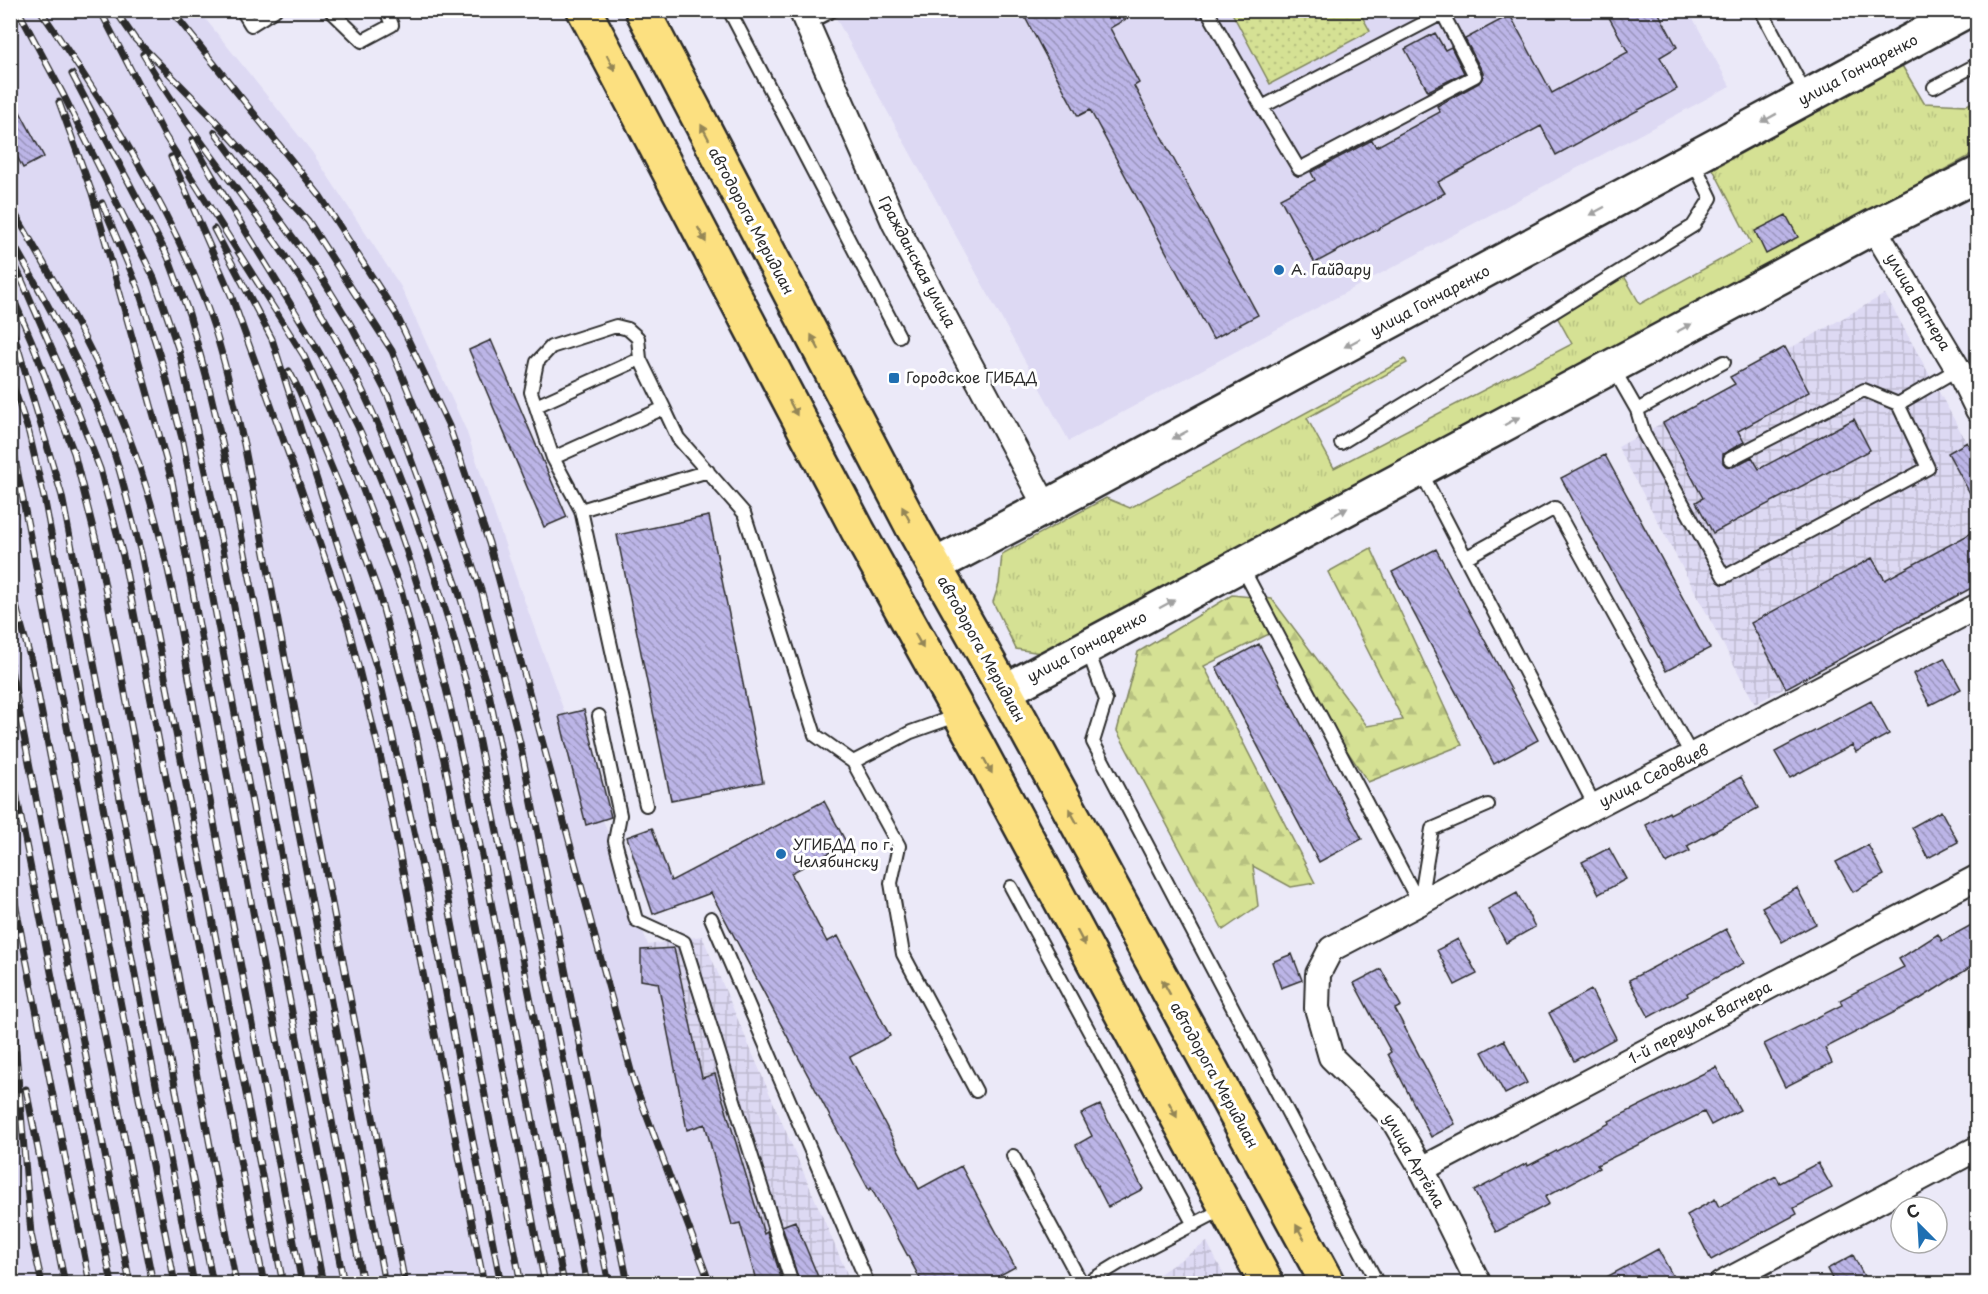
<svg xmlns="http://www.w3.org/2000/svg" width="1988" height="1294" font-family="'Playpen Sans',sans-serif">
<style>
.built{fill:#ddd9f3}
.industrial{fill:url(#industrial-grid)}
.grass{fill:url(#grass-tufts);stroke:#808660;stroke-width:1.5}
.forest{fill:url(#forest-firs);stroke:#808660;stroke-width:1.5}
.park{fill:url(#park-dots);stroke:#808660;stroke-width:1.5}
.building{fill:url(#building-back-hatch);stroke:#2b2b2b;stroke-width:1.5}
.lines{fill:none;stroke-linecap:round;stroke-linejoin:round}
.lane-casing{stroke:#2b2b2b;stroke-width:16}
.street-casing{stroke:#2b2b2b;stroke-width:28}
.secondary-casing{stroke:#2b2b2b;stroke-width:38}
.primary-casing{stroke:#2b2b2b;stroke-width:38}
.lane{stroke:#fff;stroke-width:12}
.street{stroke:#fff;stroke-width:24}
.secondary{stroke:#fff;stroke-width:33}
.primary{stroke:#fce080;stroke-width:33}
.rail-casing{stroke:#2b2b2b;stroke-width:7}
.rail{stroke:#fff;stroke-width:4.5;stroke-dasharray:14;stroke-linecap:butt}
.oneway{fill:#948656}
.oneway2{fill:#a0a0a0}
.poi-dot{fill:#1f6fb2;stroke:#fff;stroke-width:2}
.labels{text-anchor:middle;stroke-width:6;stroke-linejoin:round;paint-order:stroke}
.street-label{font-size:15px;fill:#2b2b2b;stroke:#fff}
.poi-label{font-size:15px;fill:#2b2b2b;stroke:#fff;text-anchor:start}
</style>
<defs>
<pattern id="industrial-grid" width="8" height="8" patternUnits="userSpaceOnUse" patternTransform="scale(1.5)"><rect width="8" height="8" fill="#ddd9f3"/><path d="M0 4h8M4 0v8" fill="none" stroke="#bebad0"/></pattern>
<pattern id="grass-tufts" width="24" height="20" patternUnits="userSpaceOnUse" patternTransform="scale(1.5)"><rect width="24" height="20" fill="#d5e194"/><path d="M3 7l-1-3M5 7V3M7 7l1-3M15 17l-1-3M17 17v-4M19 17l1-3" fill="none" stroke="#b7c180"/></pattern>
<pattern id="forest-firs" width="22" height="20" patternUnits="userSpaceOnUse" patternTransform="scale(1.5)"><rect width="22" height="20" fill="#d5e194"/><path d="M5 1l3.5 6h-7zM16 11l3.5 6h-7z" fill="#b7c180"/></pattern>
<pattern id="park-dots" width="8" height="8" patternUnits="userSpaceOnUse" patternTransform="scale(1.5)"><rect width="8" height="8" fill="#d5e194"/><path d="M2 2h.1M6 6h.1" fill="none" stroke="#b7c180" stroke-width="1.8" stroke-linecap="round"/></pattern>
<pattern id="building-back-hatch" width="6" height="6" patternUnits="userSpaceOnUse" patternTransform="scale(1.5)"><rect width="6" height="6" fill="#bcb5e7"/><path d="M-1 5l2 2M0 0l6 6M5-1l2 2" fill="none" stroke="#9993bb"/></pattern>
</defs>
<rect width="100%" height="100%" fill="#ebe9f8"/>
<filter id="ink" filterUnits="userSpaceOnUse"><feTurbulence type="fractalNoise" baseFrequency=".0167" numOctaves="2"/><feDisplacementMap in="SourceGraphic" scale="12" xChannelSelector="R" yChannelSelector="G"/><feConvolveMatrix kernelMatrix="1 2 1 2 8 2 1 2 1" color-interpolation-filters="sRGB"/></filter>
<g filter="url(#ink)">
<path class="built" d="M 10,11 L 199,11 L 312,152 L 401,287 L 466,430 L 518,583 L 648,945 L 757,1283 L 11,1283 Z
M 832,11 L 1689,11 L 1730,86 L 1069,441 Z"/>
<path class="industrial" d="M 1885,294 L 1977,461 L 1977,585 L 1755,704 L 1618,447 L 1734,384 L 1730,377 L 1785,347 L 1787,350 Z
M 702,936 L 851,1283 L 757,1283 L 648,945 Z
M 1207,1242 L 1228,1283 L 1146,1283 Z"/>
<path class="grass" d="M 1901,64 L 1924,103 L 1967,105 L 1977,100 L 1977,152 L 1047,654 L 1016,649 L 993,602 L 999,584 L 1002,554 L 1106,498 L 1130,508 L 1405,359 L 1407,363 L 1307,418 L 1334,468 L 1572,344 L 1555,313 L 1624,276 L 1640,304 L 1751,243 L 1713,169 Z"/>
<path class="forest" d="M 1371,548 L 1462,745 L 1368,782 L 1269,634 L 1204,666 L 1315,883 L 1291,887 L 1253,866 L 1258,906 L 1223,930 L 1117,731 L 1138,652 L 1232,595 L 1272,599 L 1367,726 L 1403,720 L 1328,572 Z"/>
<path class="park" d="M 1231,11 L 1359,11 L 1370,31 L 1270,84 Z"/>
<path class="building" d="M 1021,10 L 1142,10 L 1110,28 L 1139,83 L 1134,86 L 1258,315 L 1213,339 L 1090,110 L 1078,116 Z
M 1605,10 L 1657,10 L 1677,47 L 1660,57 L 1677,89 L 1556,155 L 1541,126 L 1438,182 L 1445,193 L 1315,263 L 1280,198 L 1315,180 L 1311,172 L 1372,140 L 1376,147 L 1440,112 L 1437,106 L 1479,83 L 1483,77 L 1483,73 L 1465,39 L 1510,15 L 1552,93 L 1628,52 Z
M 1435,33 L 1445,50 L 1451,47 L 1464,73 L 1428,91 L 1405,49 Z
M 10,93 L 44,157 L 23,168 L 10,143 Z
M 1786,215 L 1798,237 L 1766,254 L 1755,231 Z
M 491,340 L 567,517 L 544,527 L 469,350 Z
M 1785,347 L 1809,392 L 1738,431 L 1744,442 L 1723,454 L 1723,463 L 1726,466 L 1733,467 L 1752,457 L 1759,469 L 1854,419 L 1870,450 L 1713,533 L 1696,502 L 1703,498 L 1663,423 L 1735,384 L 1730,377 Z
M 1967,442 L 1977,460 L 1977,506 L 1948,453 Z
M 1605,455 L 1710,648 L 1666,671 L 1561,478 Z
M 709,516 L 763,782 L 671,800 L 617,535 Z
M 1977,530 L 1977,585 L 1786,688 L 1751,623 L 1872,558 L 1885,580 Z
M 1436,549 L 1538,740 L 1494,764 L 1392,572 Z
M 1259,644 L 1362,839 L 1319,862 L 1216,667 Z
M 1944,658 L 1961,689 L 1930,705 L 1913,674 Z
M 1871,701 L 1889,734 L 1856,752 L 1852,745 L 1790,778 L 1775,752 Z
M 584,710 L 611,817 L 586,825 L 559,716 Z
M 1741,777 L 1758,808 L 1687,846 L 1690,851 L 1666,863 L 1646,825 L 1669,812 L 1670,814 Z
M 824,801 L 847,844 L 791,873 L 827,942 L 838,936 L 890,1036 L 850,1057 L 919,1189 L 961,1166 L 1015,1267 L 984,1284 L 923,1284 L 871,1188 L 869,1190 L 711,893 L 653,914 L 627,837 L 652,828 L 671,881 Z
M 1941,811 L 1958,842 L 1928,858 L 1912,827 Z
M 1868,845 L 1884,875 L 1853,892 L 1836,862 Z
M 1609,848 L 1626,879 L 1599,894 L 1582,862 Z
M 1797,888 L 1816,924 L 1782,942 L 1762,907 Z
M 1517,893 L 1535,927 L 1506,943 L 1488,909 Z
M 1977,922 L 1977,963 L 1920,999 L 1825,1048 L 1832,1063 L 1785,1087 L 1764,1044 L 1842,1005 L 1840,1000 L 1904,967 L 1899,959 L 1938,934 L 1942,941 Z
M 1726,929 L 1744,963 L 1687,993 L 1688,996 L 1649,1017 L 1629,980 Z
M 1458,939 L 1477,974 L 1455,985 L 1437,950 Z
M 674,948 L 702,1078 L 715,1074 L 764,1234 L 767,1232 L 783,1284 L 757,1284 L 740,1223 L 732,1225 L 705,1124 L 687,1130 L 658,983 L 641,980 L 641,950 Z
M 1292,954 L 1302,980 L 1281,988 L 1272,962 Z
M 1381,969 L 1401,1006 L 1395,1009 L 1455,1124 L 1431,1137 L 1388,1054 L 1391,1052 L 1354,983 Z
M 1591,990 L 1616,1038 L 1574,1061 L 1549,1013 Z
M 1504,1040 L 1527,1083 L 1505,1094 L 1482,1052 Z
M 1716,1067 L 1740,1110 L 1711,1125 L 1704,1112 L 1597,1165 L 1599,1168 L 1545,1197 L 1549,1204 L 1496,1232 L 1474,1191 L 1527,1163 L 1528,1166 L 1610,1123 L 1609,1121 Z
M 1100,1105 L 1143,1189 L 1108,1207 L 1076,1145 L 1092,1136 L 1081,1114 Z
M 1818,1163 L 1832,1188 L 1794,1208 L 1797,1214 L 1711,1260 L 1687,1215 L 1715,1199 L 1719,1207 L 1776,1176 L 1780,1183 Z
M 795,1221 L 821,1284 L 800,1284 L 782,1226 Z
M 1658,1249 L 1677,1284 L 1594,1284 Z
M 1853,1255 L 1868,1284 L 1835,1284 L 1827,1269 Z"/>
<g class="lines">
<g class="lane-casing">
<path id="lane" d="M 242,10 L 251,25 L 275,10
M 330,10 L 362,41 L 392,25 L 386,10
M 729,10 L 899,336
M 1207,10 L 1262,107 L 1449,10
M 1761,10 L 1807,97
M 807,24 L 833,10
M 1934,87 L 1978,64
M 1262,107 L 1299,169 L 1475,76 L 1443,14
M 1613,368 L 1637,410 L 1644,434 L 1724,577 L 1928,468 L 1898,404 L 1958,369
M 536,406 L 640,359
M 1637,410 L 1724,362
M 1341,443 L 1693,226 L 1711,198 L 1693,161
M 553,458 L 531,392 L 537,362 L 551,347 L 616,326 L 628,329 L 638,338 L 640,359 L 664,408
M 1730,459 L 1864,390 L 1898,404
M 1420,470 L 1595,806
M 708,471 L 581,510 L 553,458 L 664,408 L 678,438 L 744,513 L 815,735 L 853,762 L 899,846 L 891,883 L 903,954 L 976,1091
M 581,510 L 646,805
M 1467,557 L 1555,508 L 1692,756
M 1242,567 L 1419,903
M 1087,648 L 1106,700 L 1093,742 L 1378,1284
M 599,716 L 620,815 L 615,841 L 636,920 L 684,942 L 792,1284
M 853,762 L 911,732 L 959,715
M 1011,887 L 1194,1225
M 1420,902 L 1432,829 L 1488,805
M 711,918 L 868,1284
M 1013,1156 L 1082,1284
M 1085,1284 L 1121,1262 L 1225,1208"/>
</g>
<g class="street-casing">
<path id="street" d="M 801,10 L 895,224 L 1046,507
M 1873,227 L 1958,369 L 1978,410
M 1422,1169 L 1978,877
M 1479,1284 L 1422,1169 L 1391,1116 L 1331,1057 L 1317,1008 L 1318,974 L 1331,949 L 1419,903 L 1595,806 L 1978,606
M 1721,1284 L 1978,1148"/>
</g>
<g class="secondary-casing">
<path id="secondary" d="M 934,566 L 1046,507 L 1968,10
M 1005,691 L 1873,227 L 1978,174"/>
</g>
<g class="primary-casing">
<path id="primary" d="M 584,10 L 858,531 L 977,745 L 1267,1284
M 642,10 L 913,528 L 1005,691 L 1328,1284"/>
</g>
<use href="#lane" class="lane"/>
<use href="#street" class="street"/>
<use href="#secondary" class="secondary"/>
<use href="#primary" class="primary"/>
<g class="rail-casing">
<path id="rail" d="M 18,10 L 64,96 L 154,278 L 180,354 L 223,549 L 363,1284
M 40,10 C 103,101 163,196 204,299 C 222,345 232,395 244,444 L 405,1284
M 100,10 L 165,136 L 304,356 L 354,466 L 402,593 L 444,760 L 545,1284
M 115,10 L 135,39 L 210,115 L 308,221 L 392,351 L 441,472 L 482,593 L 520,743 L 628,1284
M 171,10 L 320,196 L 396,314 L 449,426 L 489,543 L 634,1082 L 710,1284
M 143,54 C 194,142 264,217 316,304 C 390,427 434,562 471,701 L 587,1284
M 72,74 L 168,257 L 189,314 L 208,383 L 226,459 L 251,583 L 385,1284
M 59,102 L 92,193 L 172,481 L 323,1284
M 215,132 L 317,270 L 351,325 L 388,396 L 457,586 L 489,693 L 609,1284
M 192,140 C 250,246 322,342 370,453 C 432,600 463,755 493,912 C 517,1036 540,1160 564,1284
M 171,157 L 231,295 L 299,483 L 348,625 L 381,759 L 484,1284
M 102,203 L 138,288 L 163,366 L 183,442 L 344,1284
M 10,205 C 60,290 109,375 140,468 C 176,575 190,690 210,800 C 239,961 271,1122 302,1284
M 214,229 L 272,339 L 378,672 L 427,889 L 472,1136 L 501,1284
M 10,238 C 50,308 91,379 115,456 C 125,487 132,521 141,553 L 283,1284
M 10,253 L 70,391 L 100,469 L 123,556 L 264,1284
M 10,291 L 32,342 L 74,453 L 97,544 L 236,1284
M 10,321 L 62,496 L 213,1284
M 289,371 L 299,390 L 344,497 L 379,594 L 416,734 L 521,1284
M 10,377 L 29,433 L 45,502 L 194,1284
M 10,433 L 175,1284
M 10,584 L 33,668 L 153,1284
M 10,664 L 130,1284
M 10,762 L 112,1284
M 10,877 L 90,1284
M 10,1009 L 14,1027 L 31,1234 L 42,1284
M 26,1089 L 65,1284
M 10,1233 L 16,1284"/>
</g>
<use href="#rail" class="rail"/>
</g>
<defs><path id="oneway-solid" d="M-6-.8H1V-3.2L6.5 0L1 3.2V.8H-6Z" transform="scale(1.5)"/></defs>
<g class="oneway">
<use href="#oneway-solid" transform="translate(611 63) rotate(62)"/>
<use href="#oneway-solid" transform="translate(705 132) rotate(-118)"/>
<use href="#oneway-solid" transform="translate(702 235) rotate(62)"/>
<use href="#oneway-solid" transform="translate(815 342) rotate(-118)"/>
<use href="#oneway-solid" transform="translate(793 408) rotate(62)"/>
<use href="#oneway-solid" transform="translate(906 514) rotate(-118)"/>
<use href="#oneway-solid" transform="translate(919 641) rotate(61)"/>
<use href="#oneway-solid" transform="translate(988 766) rotate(62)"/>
<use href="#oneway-solid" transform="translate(1073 816) rotate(-119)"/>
<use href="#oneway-solid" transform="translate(1081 938) rotate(62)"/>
<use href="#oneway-solid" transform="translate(1166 987) rotate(-119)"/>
<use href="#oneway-solid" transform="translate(1173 1110) rotate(62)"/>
<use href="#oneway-solid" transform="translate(1300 1232) rotate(-119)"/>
</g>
<g class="oneway2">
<use href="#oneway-solid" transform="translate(1769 118) rotate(151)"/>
<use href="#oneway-solid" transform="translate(1597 211) rotate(152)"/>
<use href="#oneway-solid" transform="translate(1684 328) rotate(-28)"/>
<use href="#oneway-solid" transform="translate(1352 343) rotate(152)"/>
<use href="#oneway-solid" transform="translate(1512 421) rotate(-28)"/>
<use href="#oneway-solid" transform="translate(1180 435) rotate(152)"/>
<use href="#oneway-solid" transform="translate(1340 512) rotate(-28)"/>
<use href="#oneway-solid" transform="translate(1167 604) rotate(-28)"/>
</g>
</g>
<g class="poi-dot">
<circle cx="1279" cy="270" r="6"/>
<rect x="888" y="372" width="12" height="12" rx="3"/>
<circle cx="781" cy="854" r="6"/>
</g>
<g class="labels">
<g class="street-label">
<text transform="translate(1858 70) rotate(-28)" y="5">улица Гончаренко</text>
<text transform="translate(751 221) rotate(62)" y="5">автодорога Меридиан</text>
<text transform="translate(917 262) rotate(62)" y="5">Гражданская улица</text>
<text transform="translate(1430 301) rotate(-28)" y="5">улица Гончаренко</text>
<text transform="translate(1918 302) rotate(59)" y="5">улица Вагнера</text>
<text transform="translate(1087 647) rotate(-28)" y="5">улица Гончаренко</text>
<text transform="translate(981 649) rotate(61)" y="5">автодорога Меридиан</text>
<text transform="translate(1654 776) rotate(-27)" y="5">улица Седовцев</text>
<text transform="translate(1700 1023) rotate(-28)" y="5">1-й переулок Вагнера</text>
<text transform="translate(1214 1075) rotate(61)" y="5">автодорога Меридиан</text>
<text transform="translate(1414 1161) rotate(60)" y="5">улица Артёма</text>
</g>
<g class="poi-label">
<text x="1291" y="275">А. Гайдару</text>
<text x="906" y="383">Городское ГИБДД</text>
<text x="793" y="850">УГИБДД по г.<tspan x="793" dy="17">Челябинску</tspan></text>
</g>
</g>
<rect width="1988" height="1294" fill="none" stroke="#fff" stroke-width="36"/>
<rect x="18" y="18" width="1952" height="1258" fill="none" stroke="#2b2b2b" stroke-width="2" filter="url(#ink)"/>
<g transform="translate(1919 1225) rotate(336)"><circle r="28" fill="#ffffff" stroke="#aaaaaa" stroke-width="1.5"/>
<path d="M0-4.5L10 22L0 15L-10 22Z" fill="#1f6fb2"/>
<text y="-9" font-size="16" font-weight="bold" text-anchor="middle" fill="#2b2b2b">С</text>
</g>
</svg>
